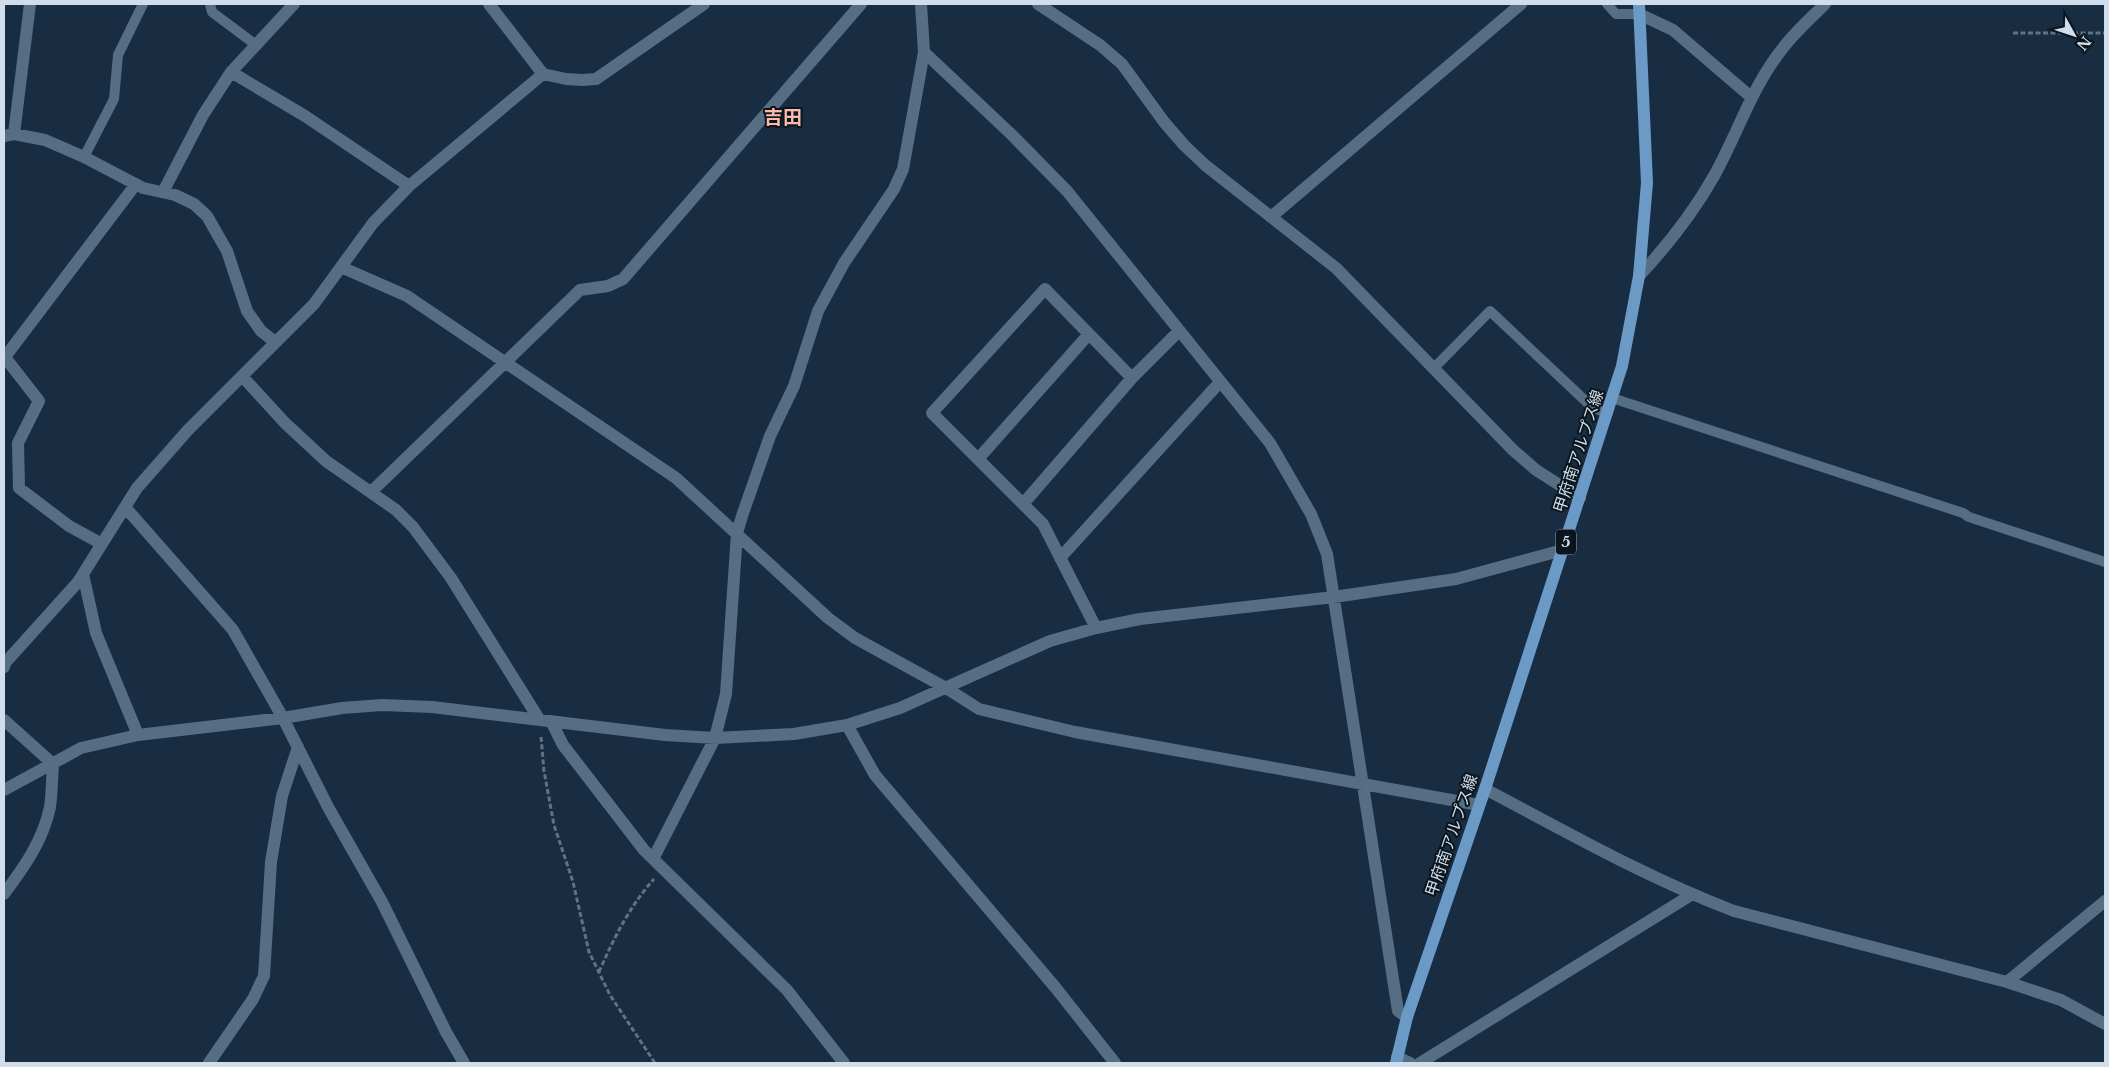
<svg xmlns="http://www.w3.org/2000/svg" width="2109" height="1067" font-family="'Libre Baskerville','Noto Sans JP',serif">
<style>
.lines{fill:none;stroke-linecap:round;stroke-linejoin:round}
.path{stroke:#607283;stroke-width:3;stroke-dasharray:5 2.5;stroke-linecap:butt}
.service{stroke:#566e84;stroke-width:10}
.minor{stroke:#566e84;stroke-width:12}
.primary{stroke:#6b9ac7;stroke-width:12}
.labels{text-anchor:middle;stroke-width:4;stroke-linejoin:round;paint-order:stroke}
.shield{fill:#0b151d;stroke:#95a1ac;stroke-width:1}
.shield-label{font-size:15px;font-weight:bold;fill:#d0ddea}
.street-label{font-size:16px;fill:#d0ddea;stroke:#0b151d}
.quarter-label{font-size:19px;font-weight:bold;fill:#fcbbaa;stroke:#0b151d}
</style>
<rect width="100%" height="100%" fill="#182d41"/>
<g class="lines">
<path class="path" d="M 2013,33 L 2105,33
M 541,737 L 544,771 L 554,825 L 573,882 L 589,952 L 610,995 L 655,1063
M 599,972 C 614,938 629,907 654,879"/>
<path class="service" d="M 210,4 L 212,12 L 256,45
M 1607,4 L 1616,14 L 1639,14
M 84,157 L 114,99 L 118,55 L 143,4
M 1433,369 L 1490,311 L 1593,408 L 1608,413
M 1612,398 L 1963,513 L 1969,517 L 2105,562"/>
<path class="minor" d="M 489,4 L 543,74 L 566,79 L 582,80 L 596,79 L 704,4
M 1038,4 L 1100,45 L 1122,64 L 1164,122 L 1184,145 L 1205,165 L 1336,268 L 1513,450 L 1536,470 L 1580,498
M 1639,14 L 1673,30 L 1751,97
M 924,52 L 1012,135 L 1067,191 L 1270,443 L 1311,514 L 1327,554 L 1398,1011 L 1407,1017
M 231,72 L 305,116 L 409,186
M 14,134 L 30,4
M 4,136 L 14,134 L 45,140 L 84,157 L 143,188 L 175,195 L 194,204 L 207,216 L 227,251 L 247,311 L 261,331 L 275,342
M 163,192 L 203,115 L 231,72 L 294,4
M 1271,217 L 1521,4
M 341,267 L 407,296 L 676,478 L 828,618 L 855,638 L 946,688 L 979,709 L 1075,732 L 1479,805
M 1639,276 C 1668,245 1693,213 1714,176 C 1738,133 1752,86 1783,48 C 1795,32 1811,18 1825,4
M 4,356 L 39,401 L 18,443 L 19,488 L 69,526 L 102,544
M 5,357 L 136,184
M 242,376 L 285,423 L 326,461 L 396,510 L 413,527 L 451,578 L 539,719
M 978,459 L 1089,334
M 371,492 L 580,290 L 608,286 L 623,279 L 861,4
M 1023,504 L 1132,378 L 1179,331
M 125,507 L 233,630 L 283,718 L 328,807 L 382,902 L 446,1032 L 464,1063
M 1060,558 L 1220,382
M 83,574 L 96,633 L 138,735
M 1096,628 L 1043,524 L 932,413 L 1045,289 L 1132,378
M 4,667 L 5,663 L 78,582 L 137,488 L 188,430 L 314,304 L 373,223 L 409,186 L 543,74
M 4,720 L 53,764 C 52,778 52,793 50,807 C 43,841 24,867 4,894
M 551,721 L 563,745 L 644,850 L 787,990 L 844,1063
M 847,725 L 875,775 L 1055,987 L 1115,1063
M 1485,789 C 1567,832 1647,878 1734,911 L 2007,982 L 2061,1000 L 2105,1024
M 4,790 L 81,748 L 138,735 L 283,718 L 342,708 L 382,705 L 432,707 L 665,735 L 715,738 L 794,734 L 847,725 L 900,708 L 1050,641 L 1096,628 L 1140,619 L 1334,597 L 1456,579 L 1563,550
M 653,859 L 715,738 L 726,694 L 737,533 L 742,516 L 770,436 L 794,386 L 818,311 L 844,263 L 894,189 L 903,169 L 924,52 L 921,4
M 2007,982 L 2105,901
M 1397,1057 L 1410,1063
M 209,1063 L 253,999 L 264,976 L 271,862 L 282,796 L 298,747
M 1420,1063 L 1691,895"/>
<path class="primary" d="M 1396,1063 L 1407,1017 L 1485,789 L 1622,366 L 1639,276 L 1647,183 L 1639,4"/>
</g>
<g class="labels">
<rect class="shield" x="1556" y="529.5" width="20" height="25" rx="4"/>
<g class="shield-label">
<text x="1566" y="547">5</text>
</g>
<g class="street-label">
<text transform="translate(1578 451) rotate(-72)" y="6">甲府南アルプス線</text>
<text transform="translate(1451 835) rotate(-71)" y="6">甲府南アルプス線</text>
</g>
<g class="quarter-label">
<text x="783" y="124">吉田</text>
</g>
</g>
<rect width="2109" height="1067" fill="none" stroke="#d0ddea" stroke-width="10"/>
<g transform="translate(2074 35) rotate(130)" stroke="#0b151d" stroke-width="4" paint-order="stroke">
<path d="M0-4L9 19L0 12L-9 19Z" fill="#d0ddea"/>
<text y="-8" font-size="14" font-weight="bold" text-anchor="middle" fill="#d0ddea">N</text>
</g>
</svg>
